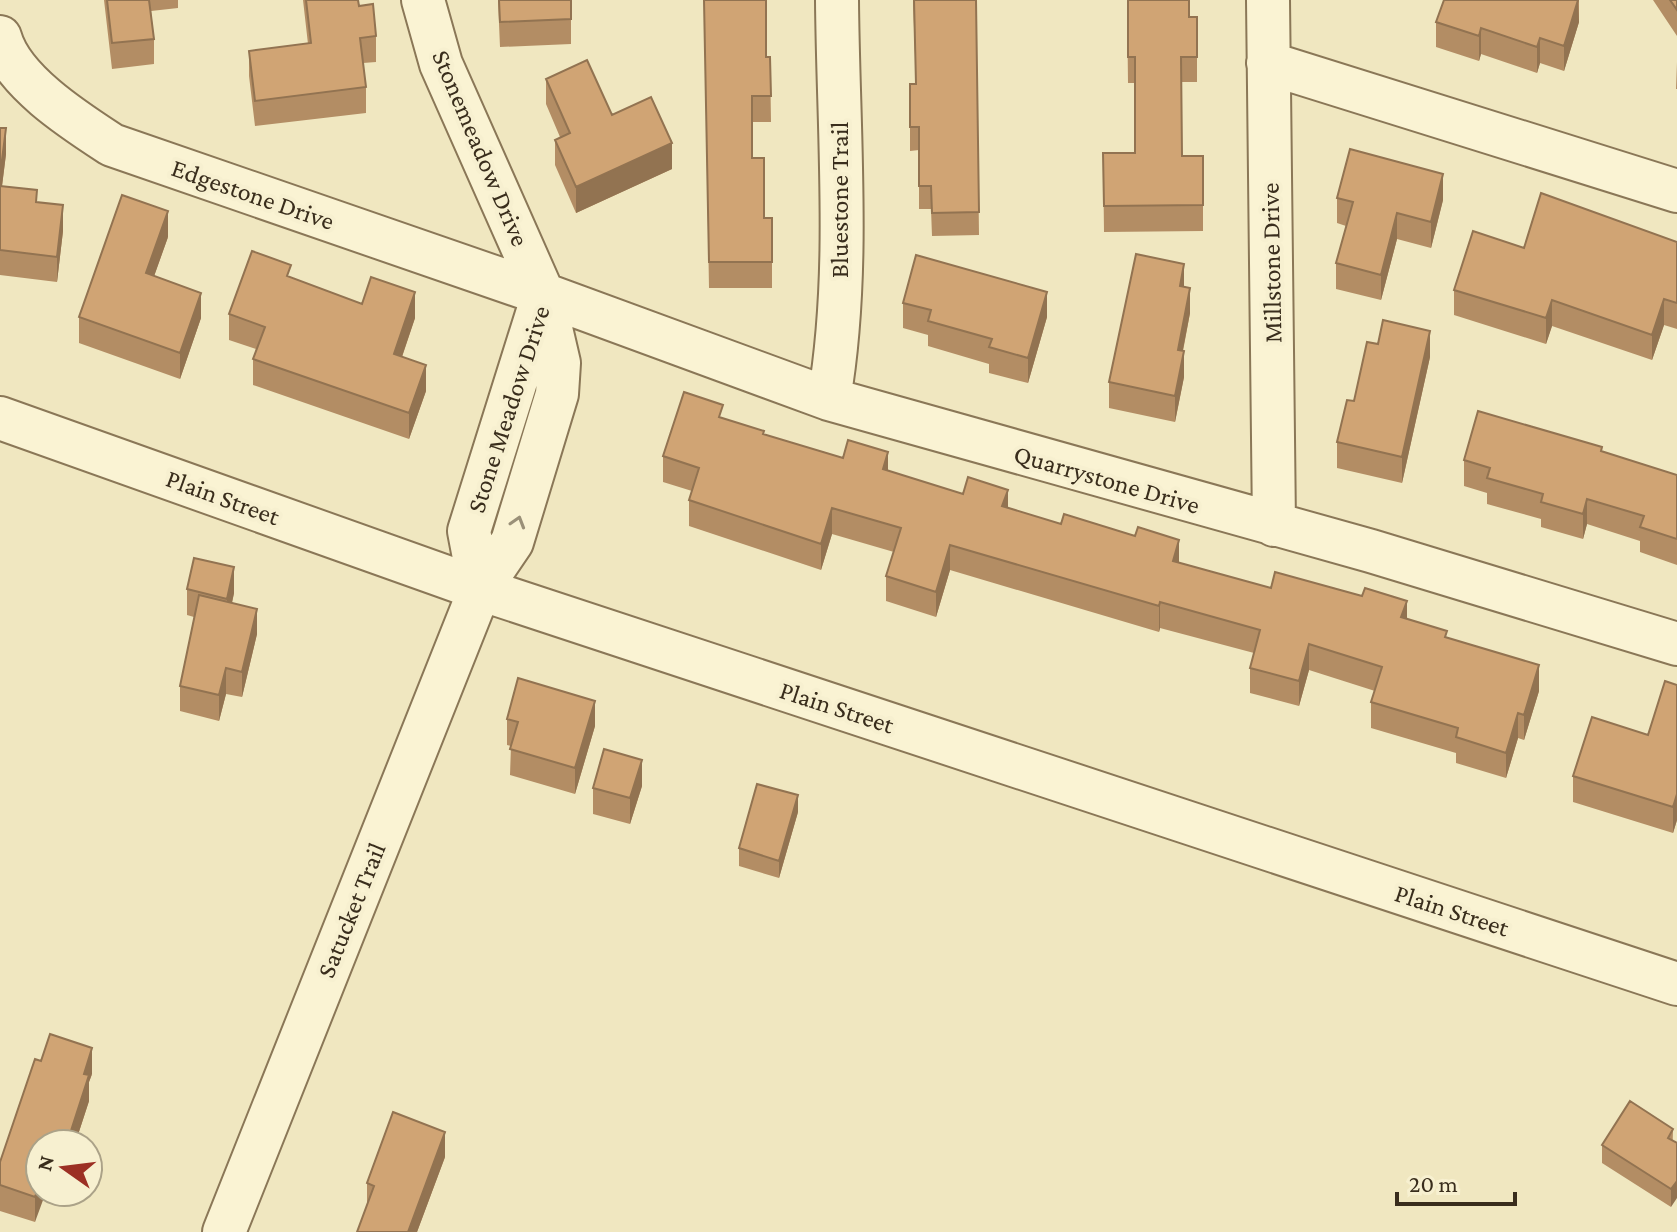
<svg xmlns="http://www.w3.org/2000/svg" width="1677" height="1232" font-family="'Crimson Pro',serif">
<style>
.lines{fill:none;stroke-linecap:round;stroke-linejoin:round}
.minor-casing{stroke:#8a7757;stroke-width:46}
.minor{stroke:#faf3d3;stroke-width:42}
.wall{fill:#b38d64}
.shaded-wall{fill:#927351}
.building{fill:#d0a474;stroke:#927351;stroke-width:2}
.oneway{stroke:#9a9078}
.labels{text-anchor:middle;stroke-width:8;stroke-linejoin:round;paint-order:stroke}
.street-label{font-size:26px;fill:#392d1c;stroke:#f7f0d0}
</style>
<rect width="100%" height="100%" fill="#f0e7c0"/>
<g class="lines">
<g class="minor-casing">
<path id="minor" d="M 1268,0 L 1274,525
M 0,37 C 12,81 75,121 112,145 L 543,294 L 829,399 L 1371,551 L 1677,644
M 1268,63 L 1677,191
M 829,399 C 851,271 838,130 837,0
M 0,418 L 480,589 L 1677,984
M 480,589 L 469,531 L 543,295
M 224,1232 L 480,589 L 512,542 L 557,394 L 559,363 L 543,294 L 441,64 L 423,0"/>
</g>
<use href="#minor" class="minor"/>
</g>
<path class="wall" d="M 104,0 L 178,0 L 178,8 L 151,11 L 154,39 L 154,64 L 112,69 Z
M 303,0 L 358,0 L 359,6 L 376,36 L 376,62 L 363,63 L 366,87 L 366,113 L 255,126 L 249,76 L 249,51 L 308,44 Z
M 498,0 L 571,0 L 571,44 L 500,47 Z
M 704,0 L 766,57 L 770,57 L 771,122 L 752,122 L 752,158 L 764,218 L 772,218 L 772,288 L 709,288 Z
M 913,0 L 976,0 L 979,235 L 932,236 L 931,209 L 919,209 L 919,150 L 910,151 L 910,84 L 916,84 Z
M 1127,0 L 1189,17 L 1197,17 L 1197,82 L 1181,82 L 1182,156 L 1203,156 L 1203,231 L 1104,232 L 1103,153 L 1135,153 L 1135,83 L 1128,83 Z
M 1579,0 L 1579,22 L 1564,71 L 1540,63 L 1537,73 L 1481,54 L 1479,61 L 1436,47 L 1436,22 Z
M 1653,0 L 1677,0 L 1677,36 Z
M 1677,62 L 1677,89 L 1676,89 Z
M 546,79 L 612,115 L 672,169 L 576,213 L 555,165 L 555,140 L 560,137 L 546,104 Z
M 0,128 L 6,154 L 2,186 L 37,202 L 63,231 L 57,282 L 0,275 Z
M 1337,198 L 1443,200 L 1431,248 L 1397,239 L 1381,300 L 1336,289 L 1336,263 L 1346,226 L 1337,223 Z
M 168,237 L 154,276 L 201,318 L 180,379 L 79,343 L 79,317 Z
M 1677,242 L 1677,329 L 1664,325 L 1652,360 L 1552,326 L 1546,344 L 1454,315 L 1454,290 L 1524,248 Z
M 291,278 L 362,304 L 415,318 L 402,357 L 426,391 L 409,439 L 253,385 L 253,359 L 256,349 L 229,340 L 229,314 Z
M 1184,287 L 1190,313 L 1183,351 L 1184,377 L 1175,422 L 1109,408 L 1109,382 Z
M 903,303 L 1047,317 L 1028,383 L 989,373 L 989,364 L 928,346 L 928,335 L 903,328 Z
M 1378,344 L 1430,357 L 1402,483 L 1337,468 L 1337,442 Z
M 723,418 L 764,435 L 1008,508 L 1179,563 L 1271,588 L 1407,619 L 1447,637 L 1539,691 L 1524,740 L 1518,738 L 1506,778 L 1456,763 L 1456,753 L 1371,728 L 1371,702 L 1375,691 L 1309,670 L 1299,706 L 1250,693 L 1250,668 L 1254,653 L 1160,628 L 1159,632 L 950,570 L 936,617 L 886,601 L 886,576 L 894,552 L 832,534 L 821,570 L 689,526 L 689,500 L 692,491 L 663,482 L 663,456 Z
M 1602,451 L 1677,475 L 1677,565 L 1640,552 L 1640,541 L 1587,524 L 1583,539 L 1541,527 L 1541,519 L 1487,504 L 1487,493 L 1464,486 L 1464,460 Z
M 187,589 L 234,593 L 232,603 L 257,634 L 242,697 L 226,694 L 219,721 L 180,711 L 180,686 L 194,617 L 187,615 Z
M 1677,685 L 1677,820 L 1673,833 L 1573,802 L 1573,776 L 1648,735 Z
M 507,719 L 595,726 L 575,794 L 510,775 L 511,746 L 507,745 Z
M 642,786 L 630,824 L 593,814 L 593,788 Z
M 798,812 L 779,878 L 739,866 L 739,848 Z
M 92,1074 L 89,1082 L 89,1101 L 75,1144 L 40,1144 L 35,1222 L 0,1211 L 0,1162 Z
M 1673,1129 L 1671,1207 L 1602,1163 L 1602,1145 Z
M 445,1157 L 417,1232 L 357,1232 L 367,1206 L 367,1183 Z"/>
<path class="shaded-wall" d="M 1578,0 L 1579,22 L 1564,71 L 1564,46 Z
M 1481,28 L 1481,54 L 1479,61 L 1479,36 Z
M 1540,38 L 1540,63 L 1537,73 L 1537,47 Z
M 6,128 L 6,154 L 0,202 L 0,176 Z
M 672,143 L 672,169 L 576,213 L 576,187 Z
M 1443,174 L 1443,200 L 1431,248 L 1431,222 Z
M 63,205 L 63,231 L 57,282 L 57,257 Z
M 168,211 L 168,237 L 146,299 L 146,273 Z
M 1397,213 L 1397,239 L 1381,300 L 1381,275 Z
M 1184,264 L 1184,290 L 1180,286 Z
M 1190,288 L 1190,313 L 1178,375 L 1178,350 Z
M 415,292 L 415,318 L 394,380 L 394,354 Z
M 1047,292 L 1047,317 L 1028,383 L 1028,358 Z
M 201,293 L 201,318 L 180,379 L 180,353 Z
M 1664,299 L 1664,325 L 1652,360 L 1652,335 Z
M 1552,300 L 1552,326 L 1546,344 L 1546,318 Z
M 1430,331 L 1430,357 L 1402,483 L 1402,457 Z
M 1184,351 L 1184,377 L 1175,422 L 1175,396 Z
M 426,365 L 426,391 L 409,439 L 409,413 Z
M 888,452 L 888,477 L 883,469 Z
M 1008,490 L 1008,515 L 1002,506 Z
M 1587,499 L 1587,524 L 1583,539 L 1583,514 Z
M 832,508 L 832,534 L 821,570 L 821,544 Z
M 1179,540 L 1179,566 L 1173,561 Z
M 950,545 L 950,570 L 936,617 L 936,592 Z
M 234,567 L 234,593 L 227,625 L 227,599 Z
M 1407,601 L 1407,626 L 1401,617 Z
M 1160,602 L 1160,628 L 1159,632 L 1159,606 Z
M 257,609 L 257,634 L 242,697 L 242,672 Z
M 1309,644 L 1309,670 L 1299,706 L 1299,681 Z
M 1539,665 L 1539,691 L 1524,740 L 1524,715 Z
M 226,668 L 226,694 L 219,721 L 219,695 Z
M 595,701 L 595,726 L 575,794 L 575,768 Z
M 1518,713 L 1518,738 L 1506,778 L 1506,753 Z
M 642,760 L 642,786 L 630,824 L 630,798 Z
M 1677,794 L 1677,820 L 1673,833 L 1673,807 Z
M 798,795 L 798,812 L 779,878 L 779,861 Z
M 92,1048 L 92,1074 L 89,1082 L 89,1101 L 75,1144 L 67,1144 L 84,1092 L 84,1074 Z
M 445,1132 L 445,1157 L 417,1232 L 408,1232 Z
M 1677,1181 L 1677,1198 L 1671,1207 L 1671,1189 Z
M 40,1183 L 40,1192 L 46,1192 L 35,1222 L 35,1197 Z"/>
<path class="building" d="M 107,0 L 149,0 L 154,39 L 112,43 Z
M 306,0 L 358,0 L 359,6 L 373,4 L 376,36 L 360,38 L 366,87 L 255,101 L 249,51 L 311,43 Z
M 499,0 L 571,0 L 571,19 L 500,22 Z
M 704,0 L 766,0 L 766,57 L 770,57 L 771,96 L 752,96 L 752,158 L 764,158 L 764,218 L 772,218 L 772,262 L 709,262 Z
M 914,0 L 976,0 L 979,212 L 932,213 L 931,186 L 919,186 L 919,127 L 910,127 L 910,84 L 916,84 Z
M 1128,0 L 1189,0 L 1189,17 L 1197,17 L 1197,57 L 1181,57 L 1182,156 L 1203,156 L 1203,205 L 1104,206 L 1103,153 L 1135,153 L 1135,57 L 1128,57 Z
M 1444,0 L 1578,0 L 1564,46 L 1540,38 L 1537,47 L 1481,28 L 1479,36 L 1436,22 Z
M 1670,0 L 1677,0 L 1677,10 Z
M 587,60 L 612,115 L 651,97 L 672,143 L 576,187 L 555,140 L 570,133 L 546,79 Z
M 0,128 L 6,128 L 0,176 Z
M 1350,149 L 1443,174 L 1431,222 L 1397,213 L 1381,275 L 1336,263 L 1353,202 L 1337,198 Z
M 0,186 L 37,190 L 36,202 L 63,205 L 57,257 L 0,250 Z
M 1541,193 L 1677,242 L 1677,303 L 1664,299 L 1652,335 L 1552,300 L 1546,318 L 1454,290 L 1473,231 L 1524,248 Z
M 122,195 L 168,211 L 146,273 L 201,293 L 180,353 L 79,317 Z
M 252,251 L 291,265 L 287,276 L 362,304 L 371,277 L 415,292 L 394,354 L 426,365 L 409,413 L 253,359 L 265,327 L 229,314 Z
M 1136,254 L 1184,264 L 1180,286 L 1190,288 L 1178,350 L 1184,351 L 1175,396 L 1109,382 Z
M 916,255 L 1047,292 L 1028,358 L 989,347 L 992,339 L 928,321 L 931,310 L 903,303 Z
M 1383,320 L 1430,331 L 1402,457 L 1337,442 L 1347,400 L 1354,401 L 1367,342 L 1378,344 Z
M 684,392 L 723,405 L 719,417 L 764,431 L 763,434 L 843,458 L 848,440 L 888,452 L 883,469 L 963,494 L 968,477 L 1008,490 L 1002,506 L 1061,524 L 1064,514 L 1135,536 L 1138,527 L 1179,540 L 1173,561 L 1271,588 L 1275,572 L 1362,596 L 1365,588 L 1407,601 L 1401,617 L 1447,631 L 1445,637 L 1539,665 L 1524,715 L 1518,713 L 1506,753 L 1456,737 L 1458,728 L 1371,702 L 1382,667 L 1309,644 L 1299,681 L 1250,668 L 1260,630 L 1160,602 L 1159,606 L 950,545 L 936,592 L 886,576 L 901,528 L 832,508 L 821,544 L 689,500 L 699,468 L 663,456 Z
M 1478,411 L 1602,447 L 1601,451 L 1677,475 L 1677,539 L 1640,527 L 1644,516 L 1587,499 L 1583,514 L 1541,502 L 1543,494 L 1487,478 L 1490,468 L 1464,460 Z
M 194,558 L 234,567 L 227,599 L 187,589 Z
M 199,595 L 257,609 L 242,672 L 226,668 L 219,695 L 180,686 Z
M 518,678 L 595,701 L 575,768 L 510,749 L 518,722 L 507,719 Z
M 1665,681 L 1677,685 L 1677,794 L 1673,807 L 1573,776 L 1592,717 L 1648,735 Z
M 604,749 L 642,760 L 630,798 L 593,788 Z
M 757,784 L 798,795 L 779,861 L 739,848 Z
M 50,1034 L 92,1048 L 84,1074 L 89,1075 L 67,1143 L 55,1139 L 53,1144 L 40,1144 L 40,1183 L 35,1197 L 0,1185 L 0,1162 L 35,1059 L 41,1061 Z
M 1630,1101 L 1673,1129 L 1668,1138 L 1677,1143 L 1677,1181 L 1671,1189 L 1602,1145 Z
M 393,1112 L 445,1132 L 408,1232 L 357,1232 L 374,1186 L 367,1183 Z"/>
<defs><path id="oneway-chevron" d="M-2-3.5L2.5 0L-2 3.5" fill="none" stroke-width="1.6" stroke-linecap="round" stroke-linejoin="round" transform="scale(2)"/></defs>
<use class="oneway" href="#oneway-chevron" transform="translate(518 522) rotate(-73)"/>
<g class="labels">
<g class="street-label">
<text transform="translate(481 148) rotate(67)" y="9">Stonemeadow Drive</text>
<text transform="translate(253 194) rotate(19)" y="9">Edgestone Drive</text>
<text transform="translate(839 200) rotate(-90)" y="9">Bluestone Trail</text>
<text transform="translate(1271 263) rotate(-91)" y="9">Millstone Drive</text>
<text transform="translate(508 409) rotate(-72)" y="9">Stone Meadow Drive</text>
<text transform="translate(1107 479) rotate(16)" y="9">Quarrystone Drive</text>
<text transform="translate(223 497) rotate(20)" y="9">Plain Street</text>
<text transform="translate(837 707) rotate(18)" y="9">Plain Street</text>
<text transform="translate(351 910) rotate(-68)" y="9">Satucket Trail</text>
<text transform="translate(1452 910) rotate(18)" y="9">Plain Street</text>
</g>
</g>
<g transform="translate(64 1168) rotate(284)"><circle r="38" fill="#f7f0d0" stroke="#aba288" stroke-width="2"/>
<path d="M0-6L14 30L0 20L-14 30Z" fill="#9c3024"/>
<text y="-12" font-size="22" font-weight="bold" text-anchor="middle" fill="#392d1c">N</text>
</g>
<path d="M1397 1192v12h118v-12" fill="none" stroke="#392d1c" stroke-width="4"/>
<text x="1409" y="1192" font-size="24" fill="#392d1c" stroke="#f7f0d0" stroke-width="6" paint-order="stroke">20 m</text>
</svg>
